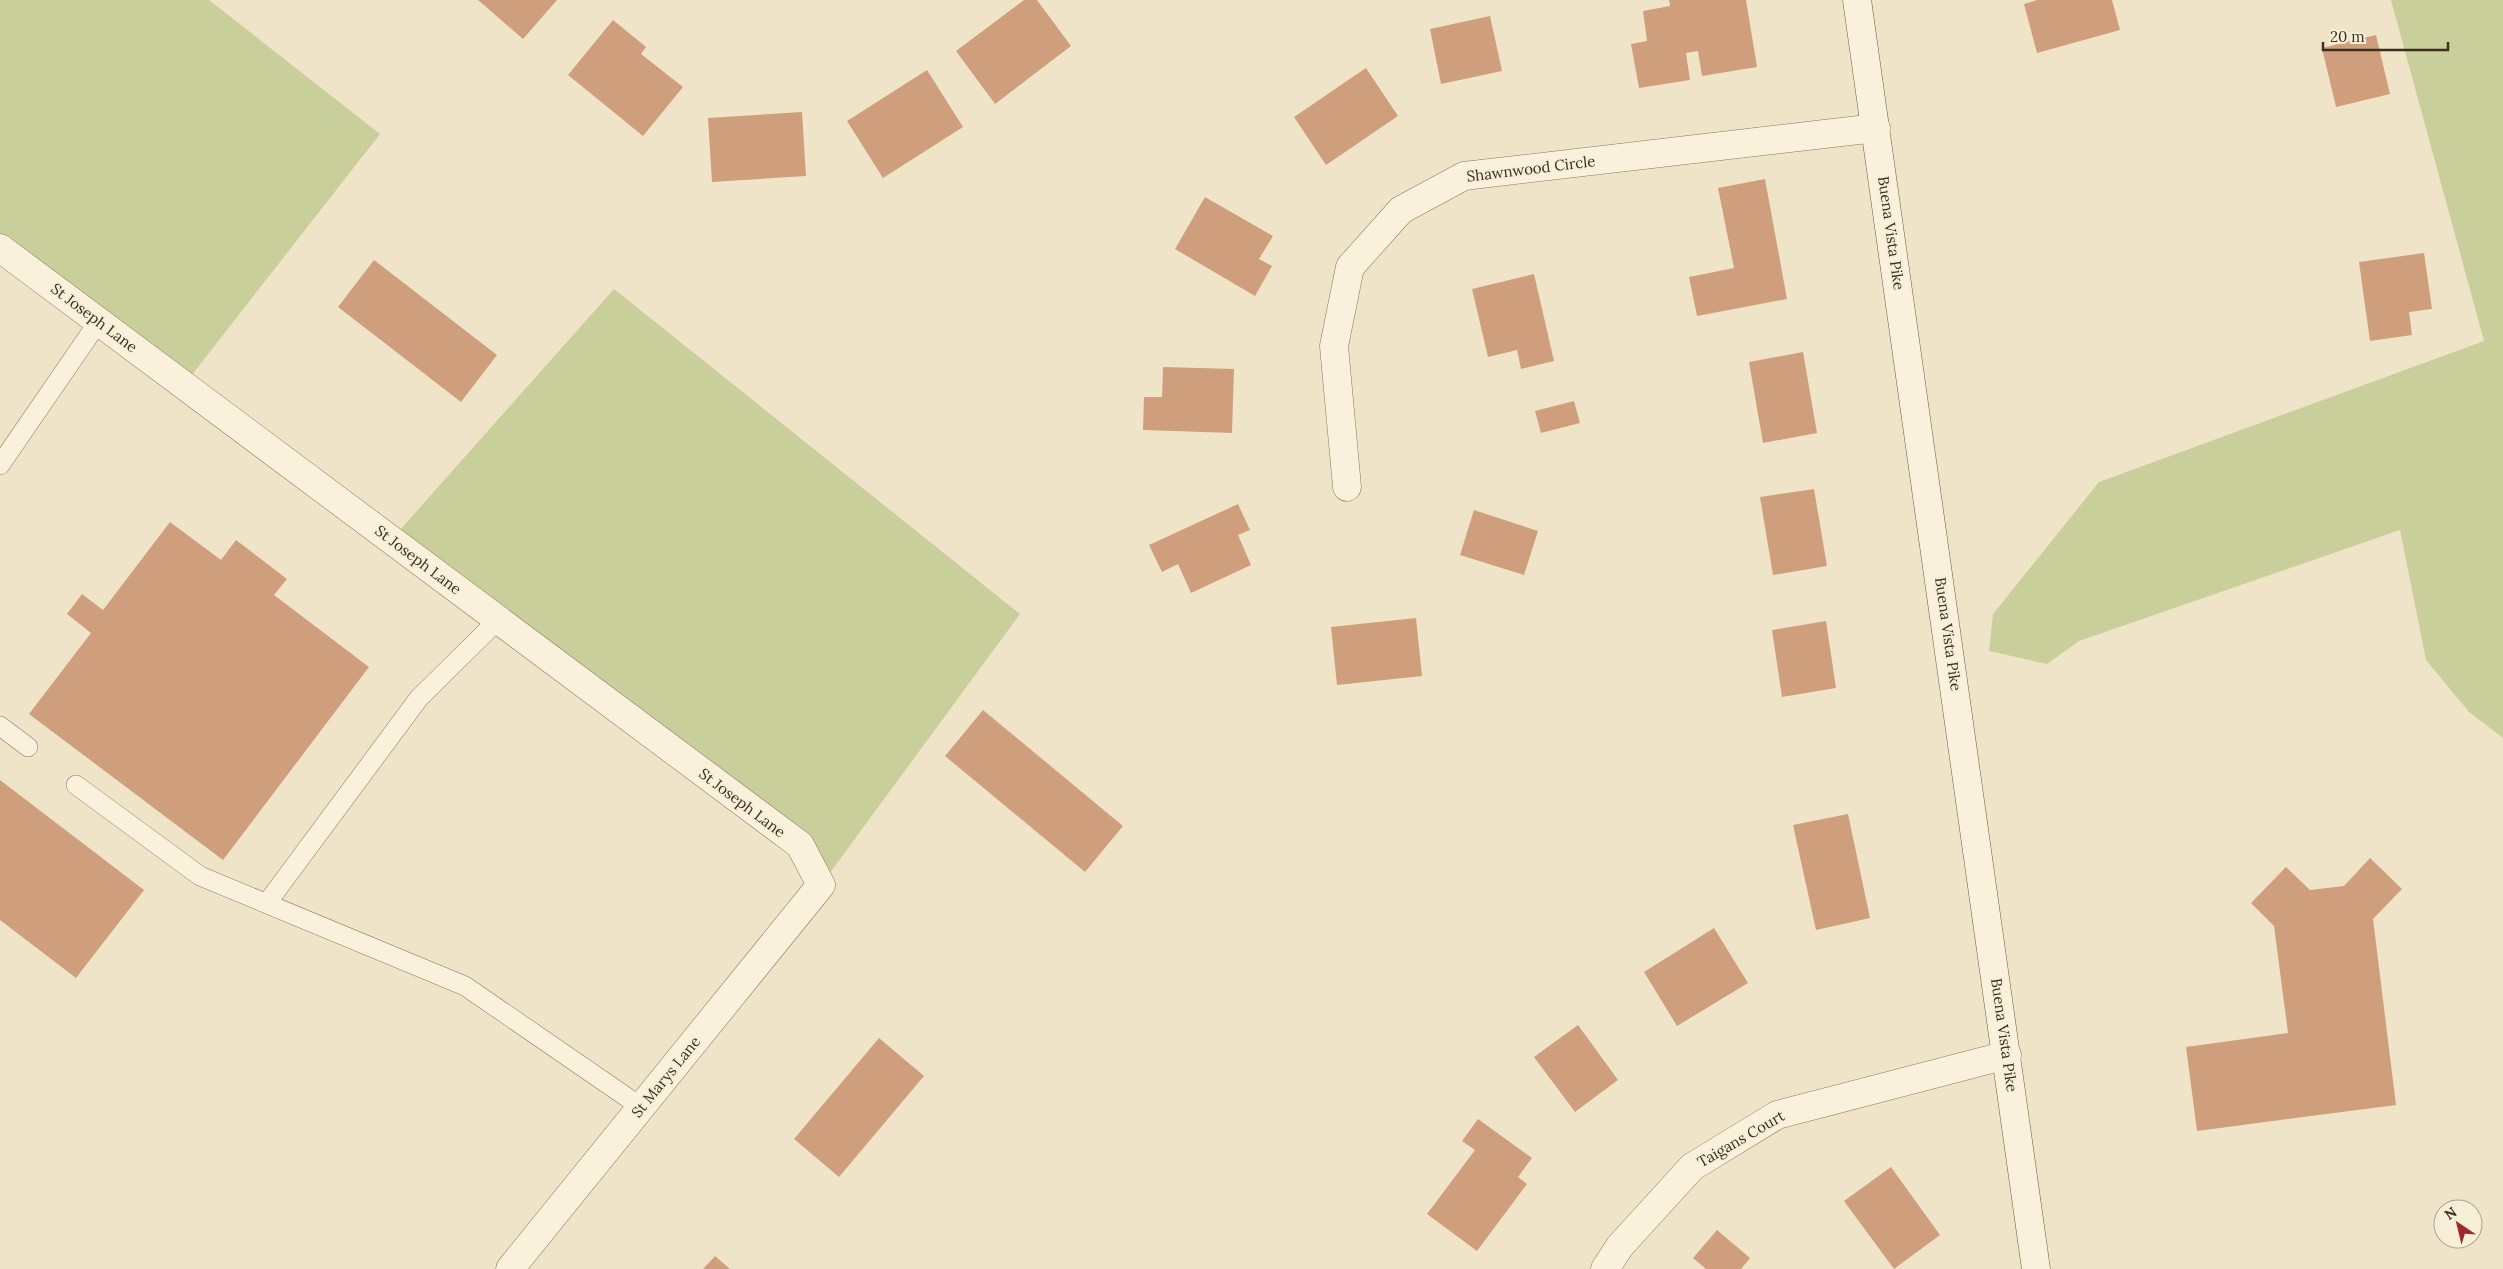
<svg xmlns="http://www.w3.org/2000/svg" width="2503" height="1269" font-family="Lora,serif">
<style>
.green{fill:#c9cf9b}
.building{fill:#cf9f7d}
.lines{fill:none;stroke-linecap:round;stroke-linejoin:round}
.service-casing{stroke:#8d765c;stroke-width:20}
.minor-casing{stroke:#8d765c;stroke-width:29}
.secondary-casing{stroke:#6f573f;stroke-width:29}
.service{stroke:#faf1dc;stroke-width:19}
.minor{stroke:#faf1dc;stroke-width:28}
.secondary{stroke:#faf1dc;stroke-width:28}
.labels{text-anchor:middle;stroke-width:4.5;stroke-linejoin:round;paint-order:stroke}
.street-label{font-size:15px;fill:#3d2e20;stroke:#f7eed8}
</style>
<rect width="100%" height="100%" fill="#f0e4c8"/>
<path class="green" d="M 0,0 L 209,0 L 380,134 L 184,385 L 0,248 Z
M 2391,0 L 2503,0 L 2503,738 L 2469,712 L 2426,660 L 2400,530 L 2079,641 L 2047,664 L 1989,651 L 1993,614 L 2099,482 L 2484,341 Z
M 614,289 L 1020,614 L 821,885 L 799,845 L 391,540 Z"/>
<path class="building" d="M 478,0 L 557,0 L 523,39 Z
M 1024,0 L 1037,0 L 1071,46 L 995,104 L 956,51 Z
M 1669,0 L 1746,0 L 1757,67 L 1702,76 L 1698,51 L 1686,53 L 1690,80 L 1639,88 L 1631,44 L 1647,41 L 1643,11 L 1670,6 Z
M 2037,0 L 2112,0 L 2120,30 L 2037,53 L 2024,4 Z
M 1490,16 L 1502,71 L 1441,84 L 1430,29 Z
M 613,20 L 646,47 L 641,54 L 683,87 L 643,136 L 568,75 Z
M 2376,35 L 2390,94 L 2336,107 L 2322,48 Z
M 1366,68 L 1398,116 L 1326,165 L 1294,117 Z
M 927,70 L 963,127 L 883,178 L 847,121 Z
M 802,112 L 806,176 L 712,182 L 708,118 Z
M 1765,179 L 1787,299 L 1697,316 L 1689,277 L 1734,268 L 1718,188 Z
M 1205,197 L 1273,236 L 1259,259 L 1272,266 L 1255,296 L 1175,249 Z
M 2424,253 L 2432,309 L 2409,312 L 2412,335 L 2370,341 L 2359,262 Z
M 374,260 L 497,355 L 461,402 L 338,307 Z
M 1534,274 L 1554,361 L 1521,369 L 1517,350 L 1488,357 L 1472,289 Z
M 1803,352 L 1817,433 L 1763,443 L 1749,362 Z
M 1163,367 L 1234,369 L 1232,433 L 1143,430 L 1144,397 L 1162,397 Z
M 1574,401 L 1580,423 L 1541,433 L 1535,411 Z
M 1814,489 L 1827,566 L 1773,575 L 1760,497 Z
M 1238,504 L 1250,530 L 1238,535 L 1251,565 L 1191,593 L 1178,564 L 1162,572 L 1149,545 Z
M 1474,510 L 1538,531 L 1524,575 L 1460,555 Z
M 170,522 L 221,560 L 236,540 L 287,579 L 274,595 L 369,667 L 223,860 L 29,714 L 91,633 L 67,614 L 82,594 L 103,610 Z
M 1416,618 L 1422,676 L 1337,685 L 1331,627 Z
M 1826,621 L 1836,688 L 1782,697 L 1772,630 Z
M 983,710 L 1123,826 L 1085,872 L 945,756 Z
M 0,780 L 144,890 L 76,978 L 0,920 Z
M 1848,814 L 1870,918 L 1816,930 L 1793,825 Z
M 2370,858 L 2402,889 L 2373,919 L 2396,1105 L 2197,1131 L 2186,1047 L 2288,1033 L 2274,926 L 2251,903 L 2286,867 L 2310,890 L 2344,886 Z
M 1714,928 L 1748,983 L 1677,1026 L 1644,972 Z
M 1578,1025 L 1618,1080 L 1575,1112 L 1534,1057 Z
M 879,1038 L 924,1076 L 839,1177 L 794,1139 Z
M 1478,1119 L 1532,1158 L 1518,1177 L 1527,1184 L 1477,1251 L 1427,1214 L 1475,1150 L 1462,1141 Z
M 1891,1167 L 1940,1235 L 1894,1269 L 1844,1201 Z
M 1717,1230 L 1750,1258 L 1741,1269 L 1706,1269 L 1693,1258 Z
M 715,1256 L 730,1269 L 703,1269 Z"/>
<g class="lines">
<g class="service-casing">
<path id="service" d="M 0,465 L 99,321
M 0,726 L 28,747
M 76,785 L 200,876 L 465,986 L 641,1107
M 267,903 L 419,698 L 498,620"/>
</g>
<g class="minor-casing">
<path id="minor" d="M 0,248 L 800,845 L 821,885 L 510,1269
M 1347,487 L 1334,346 L 1350,267 L 1401,210 L 1464,176 L 1876,128
M 1605,1269 L 1620,1246 L 1692,1167 L 1777,1115 L 2007,1055"/>
</g>
<g class="secondary-casing">
<path id="secondary" d="M 1857,0 L 2036,1269"/>
</g>
<use href="#service" class="service"/>
<use href="#minor" class="minor"/>
<use href="#secondary" class="secondary"/>
</g>
<g class="labels">
<g class="street-label">
<text transform="translate(1531 169) rotate(-7)" y="5">Shawnwood Circle</text>
<text transform="translate(1891 233) rotate(82)" y="5">Buena Vista Pike</text>
<text transform="translate(94 318) rotate(37)" y="5">St Joseph Lane</text>
<text transform="translate(418 560) rotate(37)" y="5">St Joseph Lane</text>
<text transform="translate(1948 634) rotate(82)" y="5">Buena Vista Pike</text>
<text transform="translate(742 803) rotate(37)" y="5">St Joseph Lane</text>
<text transform="translate(2004 1035) rotate(82)" y="5">Buena Vista Pike</text>
<text transform="translate(666 1077) rotate(-51)" y="5">St Marys Lane</text>
<text transform="translate(1741 1139) rotate(-30)" y="5">Taigans Court</text>
</g>
</g>
<g transform="translate(2458 1224) rotate(325)"><circle r="24" fill="#f7eed8" stroke="#ada18e"/>
<path d="M0-4L9 19L0 12L-9 19Z" fill="#9e2a2b"/>
<text y="-8" font-size="14" font-weight="bold" text-anchor="middle" fill="#3d2e20">N</text>
</g>
<path d="M2323 42v8h125v-8" fill="none" stroke="#3d2e20" stroke-width="2.5"/>
<text x="2330" y="42" font-size="15" fill="#3d2e20" stroke="#f7eed8" stroke-width="4" paint-order="stroke">20 m</text>
</svg>
